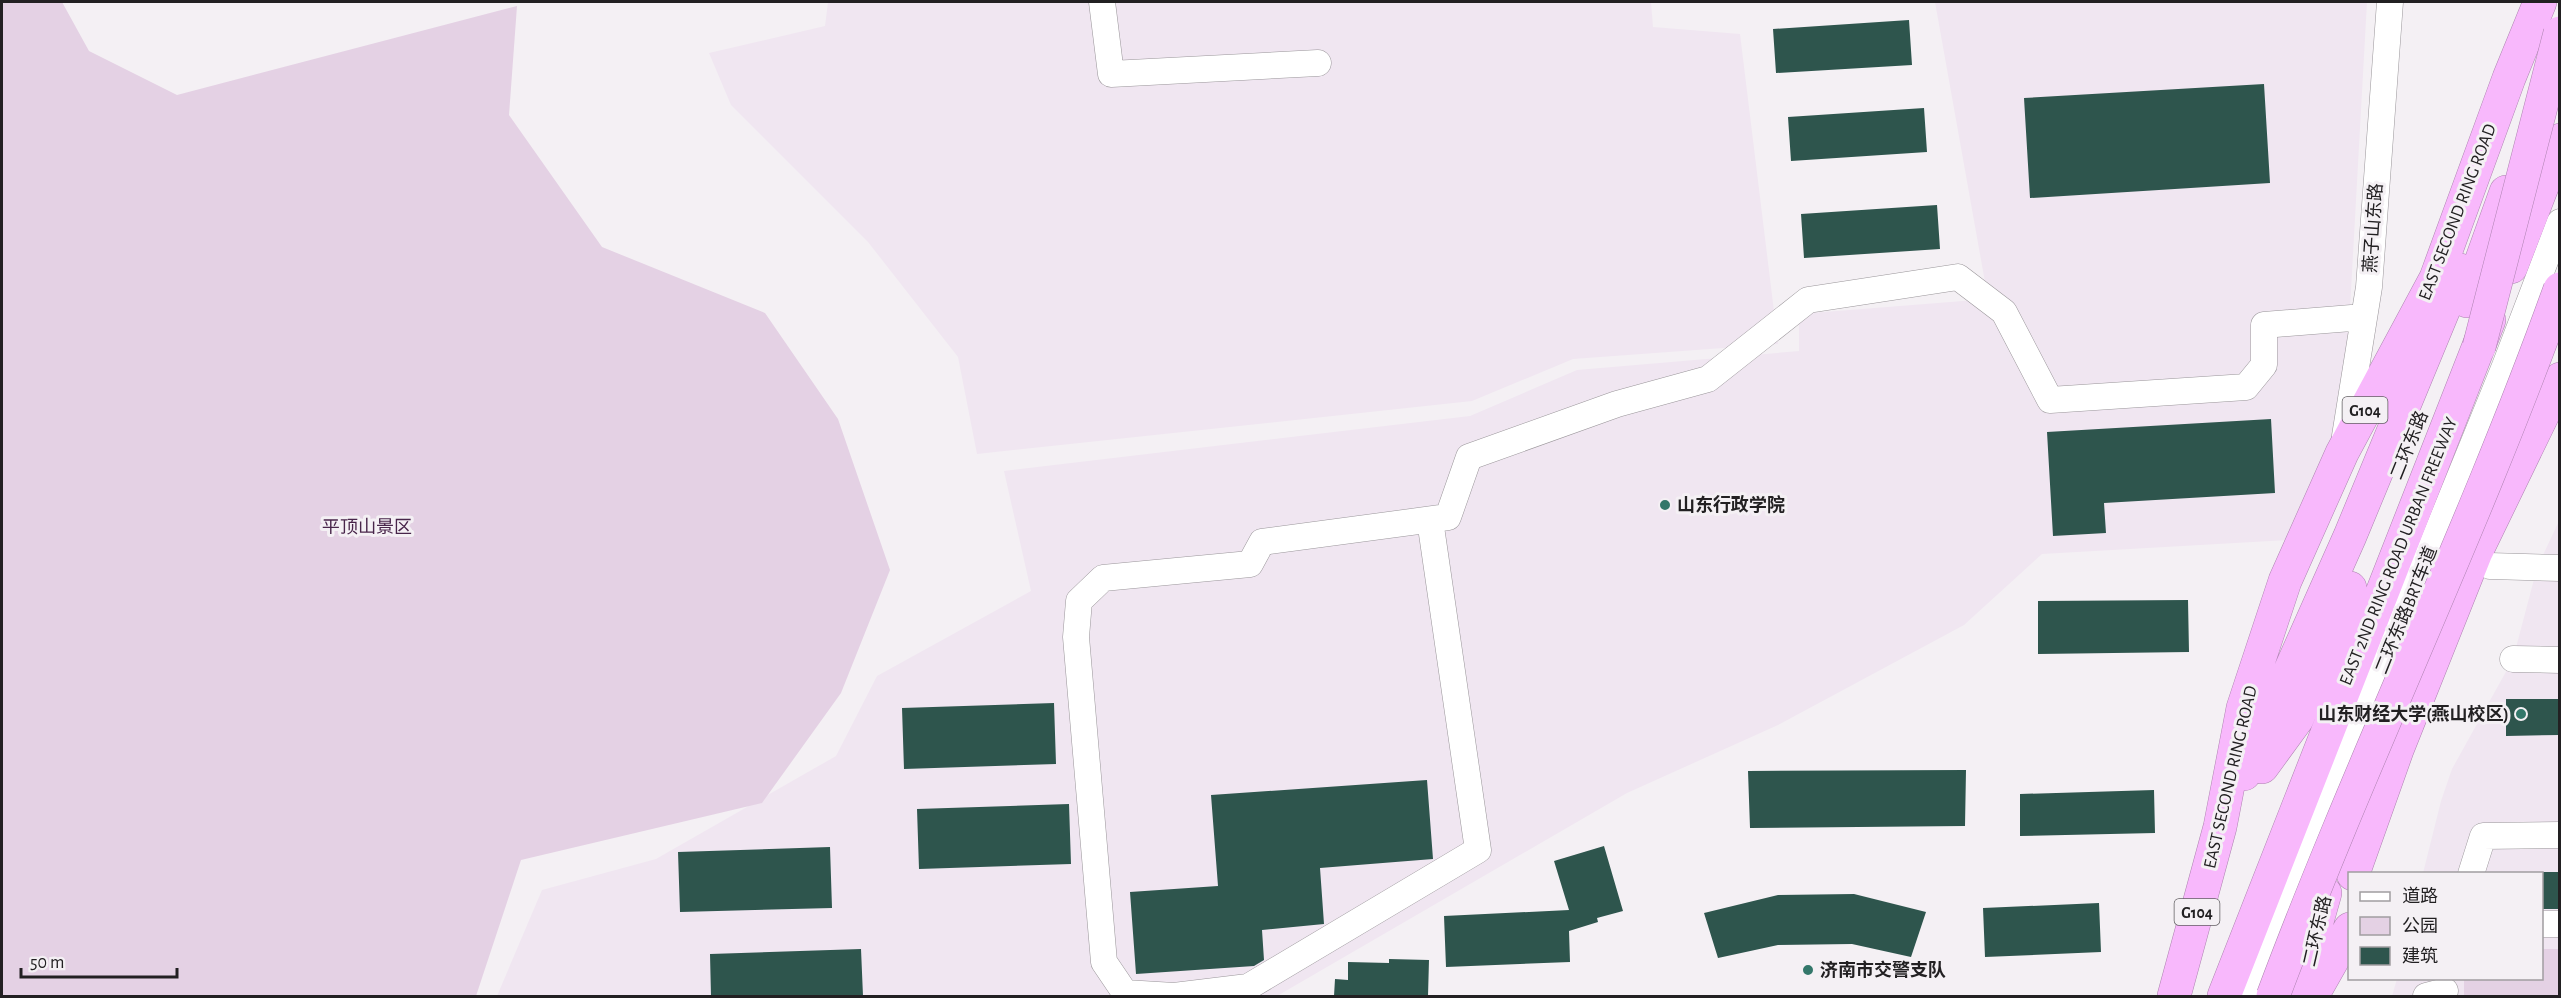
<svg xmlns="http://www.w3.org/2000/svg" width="2561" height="998" font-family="'Alegreya Sans','Noto Sans SC',sans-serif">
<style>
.built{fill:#f0e6f1}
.green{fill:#e4d1e4}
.building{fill:#2e554d}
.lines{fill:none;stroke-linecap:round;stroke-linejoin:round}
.minor-casing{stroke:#9a969a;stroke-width:27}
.highway-casing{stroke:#ad83b0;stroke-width:34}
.minor{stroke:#fff;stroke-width:26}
.highway{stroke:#f8b8fc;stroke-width:33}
.highway-bridge-casing{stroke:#ad83b0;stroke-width:34;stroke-linecap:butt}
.highway-bridge{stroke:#f8b8fc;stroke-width:33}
.poi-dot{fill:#33776a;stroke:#f4f0f4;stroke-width:2}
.labels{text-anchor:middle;stroke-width:6;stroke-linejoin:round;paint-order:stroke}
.shield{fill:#f4f0f4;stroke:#615e61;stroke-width:1.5}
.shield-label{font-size:16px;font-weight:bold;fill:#222022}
.street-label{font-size:18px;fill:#222022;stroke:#f4f0f4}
.poi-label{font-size:18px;font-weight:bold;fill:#222022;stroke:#f4f0f4;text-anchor:start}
.park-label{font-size:18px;fill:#48254a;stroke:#f4f0f4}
</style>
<rect width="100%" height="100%" fill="#f4f0f4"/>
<path class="built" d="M 828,2 L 1651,2 L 1653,27 L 1740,34 L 1778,344 L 1573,359 L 1472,401 L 977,454 L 958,357 L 868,242 L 731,105 L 709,53 L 825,26 Z
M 1935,2 L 2367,2 L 2342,453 L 2304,539 L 2042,554 L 1964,625 L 1778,725 L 1627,793 L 1277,996 L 497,996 L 542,890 L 656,859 L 836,756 L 877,676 L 1031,591 L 1004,471 L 1470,416 L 1577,370 L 1799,351 L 1799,314 L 1988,299 Z
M 2559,521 L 2559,996 L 2392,996 L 2397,979 L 2542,978 L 2542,874 L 2423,873 L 2441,801 L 2452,769 L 2513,659 L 2537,568 Z"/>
<path class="green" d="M 2,2 L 62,2 L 89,51 L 177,95 L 517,6 L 509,115 L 602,247 L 765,313 L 838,419 L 890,570 L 841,693 L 762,803 L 521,860 L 476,996 L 2,996 Z
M 2542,949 L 2559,949 L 2559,996 L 2464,996 L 2464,979 L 2542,978 Z"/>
<path class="building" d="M 1909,20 L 1912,65 L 1776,73 L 1773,29 Z
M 2264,84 L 2270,183 L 2030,198 L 2024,98 Z
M 1924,108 L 1927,152 L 1791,161 L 1788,117 Z
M 1937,205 L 1940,249 L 1804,258 L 1801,214 Z
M 2271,419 L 2275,493 L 2104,503 L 2106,533 L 2053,536 L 2047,432 Z
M 2188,600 L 2189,652 L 2038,654 L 2038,601 Z
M 2506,699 L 2559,699 L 2559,735 L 2506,736 Z
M 1054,703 L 1056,764 L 904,769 L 902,708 Z
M 1966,770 L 1965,826 L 1750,828 L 1748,771 Z
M 1427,780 L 1433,859 L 1320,868 L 1324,924 L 1262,930 L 1264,960 L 1254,966 L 1136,974 L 1130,892 L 1218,886 L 1211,795 Z
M 2154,790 L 2155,833 L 2020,836 L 2020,794 Z
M 1069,804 L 1071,864 L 919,869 L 917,809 Z
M 1604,846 L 1623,911 L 1597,918 L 1598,922 L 1569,931 L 1570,962 L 1446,967 L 1444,916 L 1569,910 L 1554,861 Z
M 830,847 L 832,908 L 680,912 L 678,852 Z
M 2541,872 L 2559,872 L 2559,909 L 2541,909 Z
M 1854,894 L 1926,912 L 1911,957 L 1852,944 L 1778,945 L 1718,958 L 1704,913 L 1778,895 Z
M 2099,903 L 2101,952 L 1985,957 L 1983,908 Z
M 861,949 L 863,996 L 711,996 L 710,954 Z
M 1389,959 L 1429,960 L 1428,996 L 1334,996 L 1335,979 L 1348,980 L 1348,962 L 1389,963 Z"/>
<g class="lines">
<g class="minor-casing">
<path id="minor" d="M 1102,2 L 1111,74 L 1318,63
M 2345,436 L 2369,287 L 2390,2
M 1430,520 L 1478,850 L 1248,987 L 1174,996 L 1125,993 L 1104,962 L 1076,637 L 1079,601 L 1103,578 L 1250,564 L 1262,542 L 1448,517 L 1469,457 L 1617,404 L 1708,379 L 1808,300 L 1958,277 L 2004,312 L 2050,400 L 2246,387 L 2264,365 L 2264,325 L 2364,317
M 2490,566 L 2560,568
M 2513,659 L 2560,660
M 2471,874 L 2483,836 L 2560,835
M 2542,924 L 2560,924
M 2248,996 L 2505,366 L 2560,222
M 2426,996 L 2445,991"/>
</g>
<g class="highway-casing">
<path id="highway" d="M 2511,267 L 2560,140
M 2467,301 L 2506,192
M 2262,767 L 2297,719 L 2350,588
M 2244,774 L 2350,536 L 2460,270
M 2353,874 L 2397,750 L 2476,552 L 2560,379
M 2174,996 L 2220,827 L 2243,708 L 2285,581 L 2342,453 L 2436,278 L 2509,78 L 2540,2
M 2224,996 L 2489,320
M 2304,996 L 2316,925 L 2325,893
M 2312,996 L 2350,929"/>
</g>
<use href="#minor" class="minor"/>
<use href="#highway" class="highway"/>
<g class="highway-bridge-casing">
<path id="highway-bridge" d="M 2479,347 L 2560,33
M 2273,996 C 2362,758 2474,529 2560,289"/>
</g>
<use href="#highway-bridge" class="highway-bridge"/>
</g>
<g class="poi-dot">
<circle cx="1665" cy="505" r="6"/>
<circle cx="2521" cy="714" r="6"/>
<circle cx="1808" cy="970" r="6"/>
</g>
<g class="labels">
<g class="shield">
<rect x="2342.5" y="397" width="45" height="26" rx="4.5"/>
<rect x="2174.5" y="899" width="45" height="26" rx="4.5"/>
</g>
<g class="shield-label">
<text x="2365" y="416">G104</text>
<text x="2197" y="918">G104</text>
</g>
<g class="street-label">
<text transform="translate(2457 212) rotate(-69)" y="6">EAST SECOND RING ROAD</text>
<text transform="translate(2373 228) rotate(-86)" y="6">燕子山东路</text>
<text transform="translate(2409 445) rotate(-68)" y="6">二环东路</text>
<text transform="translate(2398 551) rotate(-68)" y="6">EAST 2ND RING ROAD URBAN FREEWAY</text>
<text transform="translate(2406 610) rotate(-68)" y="6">二环东路BRT车道</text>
<text transform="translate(2230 777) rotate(-77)" y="6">EAST SECOND RING ROAD</text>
<text transform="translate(2317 931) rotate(-77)" y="6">二环东路</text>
</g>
<g class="poi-label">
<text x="1677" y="511">山东行政学院</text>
<text x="2509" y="720" text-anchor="end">山东财经大学(燕山校区)</text>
<text x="1820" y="976">济南市交警支队</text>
</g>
<g class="park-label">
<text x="367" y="533">平顶山景区</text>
</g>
</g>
<rect width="2561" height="998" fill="none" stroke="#222022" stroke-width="6"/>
<rect x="2348" y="872" width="195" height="108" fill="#f4f0f4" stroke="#a09da0" stroke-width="1.5"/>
<rect x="2360" y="892" width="30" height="9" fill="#ffffff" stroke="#a09da0" stroke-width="1.5"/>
<text x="2402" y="902" font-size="18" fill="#222022">道路</text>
<rect x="2360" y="917" width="30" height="18" fill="#e4d1e4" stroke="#a09da0" stroke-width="1.5"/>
<text x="2402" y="932" font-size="18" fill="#222022">公园</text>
<rect x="2360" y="947" width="30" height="18" fill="#2e554d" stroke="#a09da0" stroke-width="1.5"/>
<text x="2402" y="962" font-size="18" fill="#222022">建筑</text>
<path d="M21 968v9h156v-9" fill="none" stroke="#222022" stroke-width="3"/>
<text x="30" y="968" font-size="18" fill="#222022" stroke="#f4f0f4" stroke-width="4.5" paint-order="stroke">50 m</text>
</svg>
